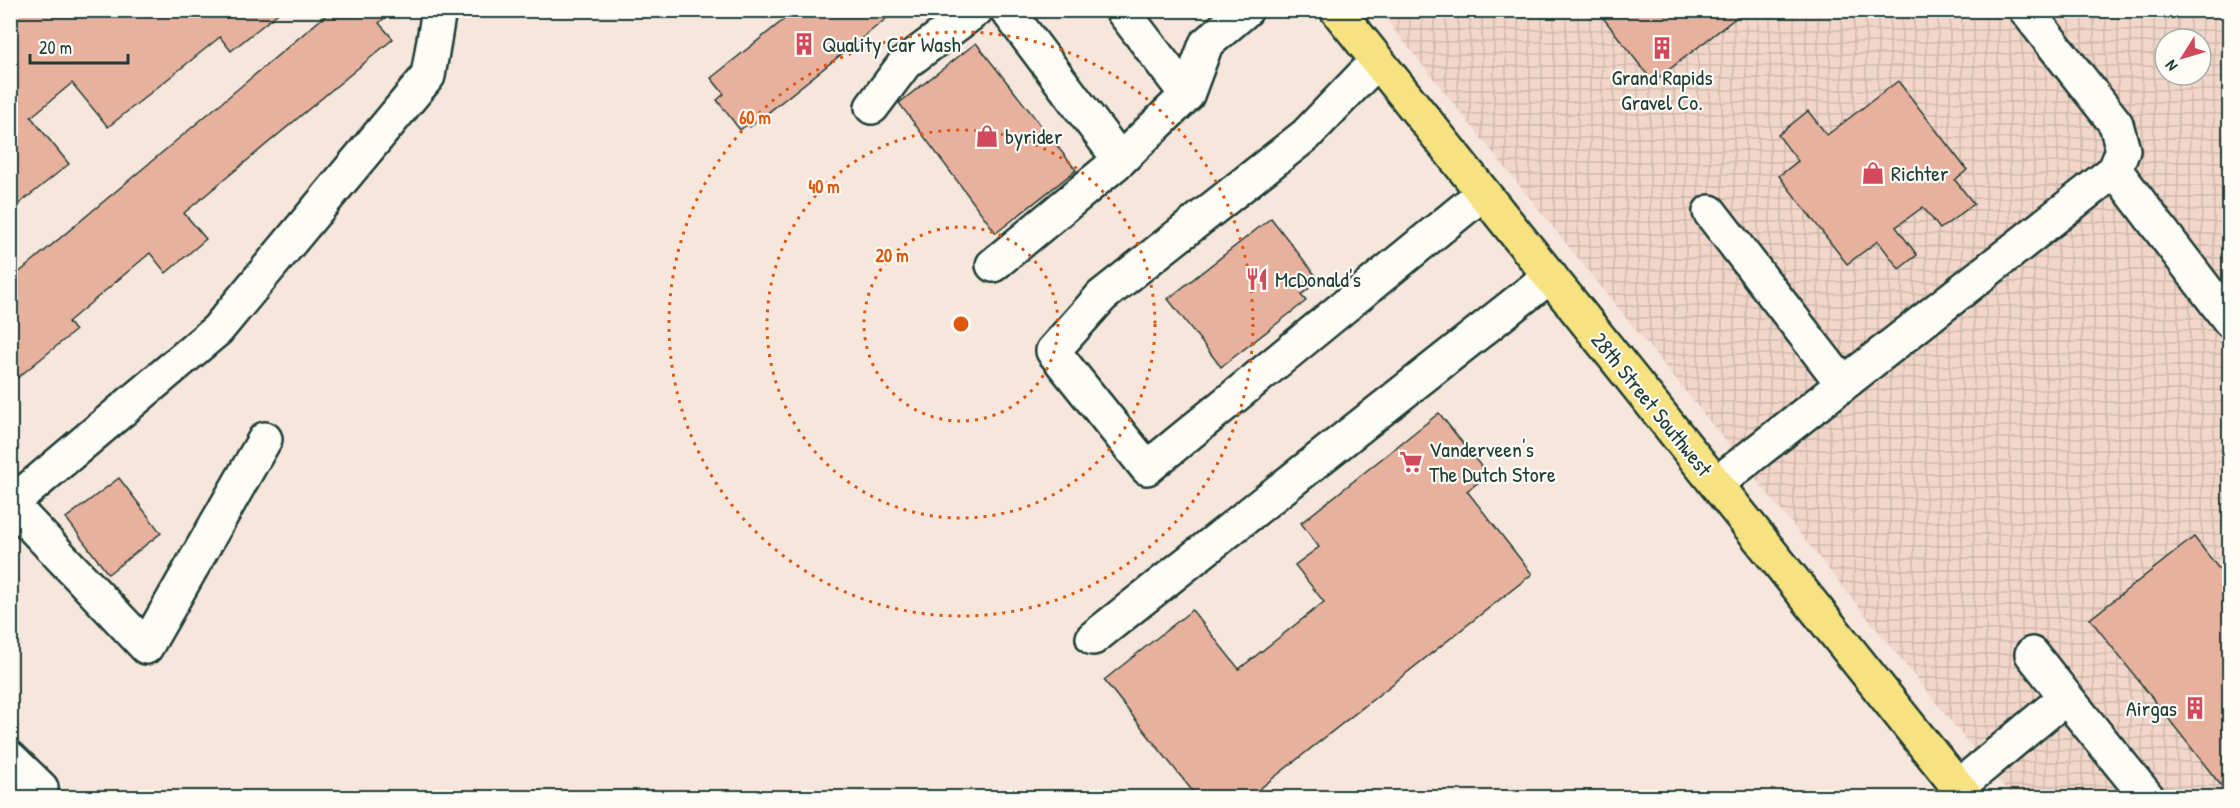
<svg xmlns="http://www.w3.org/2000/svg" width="2240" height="808" font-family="'Patrick Hand',sans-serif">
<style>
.industrial{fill:url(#industrial-grid);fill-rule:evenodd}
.building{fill:#e8b19e;stroke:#1f3d34;stroke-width:1.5}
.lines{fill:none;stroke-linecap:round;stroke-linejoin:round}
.minor-casing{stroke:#1f3d34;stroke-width:38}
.major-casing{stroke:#1f3d34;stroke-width:38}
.minor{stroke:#fdfcf7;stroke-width:33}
.major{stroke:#f6e281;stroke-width:33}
.ring{fill:none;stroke:#de580e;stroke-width:3;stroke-dasharray:3 6}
.labels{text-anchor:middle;stroke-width:4.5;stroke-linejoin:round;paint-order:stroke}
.poi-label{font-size:22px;fill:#1f3d34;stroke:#fdfcf7;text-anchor:start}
.street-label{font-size:22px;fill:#1f3d34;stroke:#fdfcf7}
.centre{fill:#de580e;stroke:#fdfcf7;stroke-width:3}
.ring-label{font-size:18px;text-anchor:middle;font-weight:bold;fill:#de580e;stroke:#fdfcf7;stroke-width:4.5;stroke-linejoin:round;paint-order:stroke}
</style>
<defs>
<pattern id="industrial-grid" width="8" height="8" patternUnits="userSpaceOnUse" patternTransform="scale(1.5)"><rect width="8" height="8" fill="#f2d6c9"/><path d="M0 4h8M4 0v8" fill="none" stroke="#cfb9ad"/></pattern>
</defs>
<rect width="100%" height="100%" fill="#f7e6dc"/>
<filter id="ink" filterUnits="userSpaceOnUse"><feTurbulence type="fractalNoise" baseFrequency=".0167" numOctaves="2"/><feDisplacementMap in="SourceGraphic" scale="12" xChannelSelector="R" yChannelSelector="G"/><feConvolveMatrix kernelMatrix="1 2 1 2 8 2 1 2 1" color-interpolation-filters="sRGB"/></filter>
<g filter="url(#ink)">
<path class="industrial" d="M 1379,11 L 2229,11 L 2229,797 L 2012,797 ZM 2165,39 L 2201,39 L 2201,75 L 2165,75 Z"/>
<path class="building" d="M 10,10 L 282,10 L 231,51 L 220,37 L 108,127 L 72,83 L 31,117 L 69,164 L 10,211 Z
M 332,10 L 390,10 L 391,12 L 379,23 L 393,39 L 184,213 L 206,239 L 166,273 L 150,253 L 68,322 L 75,331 L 10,384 L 10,280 Z
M 796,10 L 897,10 L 750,127 L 748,124 L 740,130 L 717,100 L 724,94 L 711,78 Z
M 1597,10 L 1740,10 L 1742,13 L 1653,82 Z
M 976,43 L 1076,170 L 996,233 L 899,103 Z
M 1898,81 L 1967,170 L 1955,180 L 1974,204 L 1940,229 L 1923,207 L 1896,227 L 1917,255 L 1899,269 L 1878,241 L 1847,264 L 1779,176 L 1798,161 L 1778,135 L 1808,111 L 1827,135 Z
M 1271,218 L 1319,280 L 1301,295 L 1306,301 L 1221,367 L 1168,299 Z
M 1439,413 L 1488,475 L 1467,491 L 1532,574 L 1248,798 L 1198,798 L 1104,680 L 1192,610 L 1239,669 L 1324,602 L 1295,565 L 1319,547 L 1301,523 Z
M 119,478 L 161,533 L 108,574 L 66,518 Z
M 2194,537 L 2230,583 L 2230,797 L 2090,619 Z
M 10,779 L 24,798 L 10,798 Z"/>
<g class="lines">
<g class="minor-casing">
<path id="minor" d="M 1007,10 L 1120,160
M 1122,10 L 1187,95
M 1377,61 L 1306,135 L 1102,296 L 1053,351 L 1147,468 L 1483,193
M 872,107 L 905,63 L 976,10
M 2115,170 L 2230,321
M 1710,212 L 1843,384
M 993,265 L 1120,160 L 1187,95 L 1206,44 L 1246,10
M 265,439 L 146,647 L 11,504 L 217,330 L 428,76 L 439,10
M 1716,484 L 2115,170 L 2123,150 L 2116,124 L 2026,10
M 1093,638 L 1550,276
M 2032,654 L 2066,697
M 10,758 L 41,788 L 36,798
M 1958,787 L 2066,697 L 2148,798"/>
</g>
<g class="major-casing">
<path id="major" d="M 1337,10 L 1967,798"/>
</g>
<use href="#minor" class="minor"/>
<use href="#major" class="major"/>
</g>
</g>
<g class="ring">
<circle cx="961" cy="324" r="97"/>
<circle cx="961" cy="324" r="194"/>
<circle cx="961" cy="324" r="292"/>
</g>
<defs>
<g id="building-bare" transform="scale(1.8)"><path d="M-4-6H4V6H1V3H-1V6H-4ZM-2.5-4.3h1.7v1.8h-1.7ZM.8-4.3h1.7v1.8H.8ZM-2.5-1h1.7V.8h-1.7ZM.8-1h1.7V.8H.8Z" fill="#d1495b" stroke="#fdfcf7" stroke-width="2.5" paint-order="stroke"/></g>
<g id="shop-bare" transform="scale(1.8)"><path d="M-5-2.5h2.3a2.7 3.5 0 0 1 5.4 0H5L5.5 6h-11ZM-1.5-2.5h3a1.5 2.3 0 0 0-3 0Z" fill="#d1495b" stroke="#fdfcf7" stroke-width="2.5" paint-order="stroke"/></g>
<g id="restaurant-bare" transform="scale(1.8)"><path d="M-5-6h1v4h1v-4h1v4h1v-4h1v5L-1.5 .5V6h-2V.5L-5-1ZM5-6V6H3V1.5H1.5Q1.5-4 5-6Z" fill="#d1495b" stroke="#fdfcf7" stroke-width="2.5" paint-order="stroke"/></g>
<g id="supermarket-bare" transform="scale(1.8)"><path d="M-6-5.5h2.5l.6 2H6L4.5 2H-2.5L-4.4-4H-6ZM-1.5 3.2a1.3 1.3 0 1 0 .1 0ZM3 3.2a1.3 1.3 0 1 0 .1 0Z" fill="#d1495b" stroke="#fdfcf7" stroke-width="2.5" paint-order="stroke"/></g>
</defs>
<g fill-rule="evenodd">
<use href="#building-bare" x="804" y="44"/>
<use href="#building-bare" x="1662" y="48"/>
<use href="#shop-bare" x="987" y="136"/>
<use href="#shop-bare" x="1873" y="173"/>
<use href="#restaurant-bare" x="1257" y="279"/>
<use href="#supermarket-bare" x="1411" y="462"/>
<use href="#building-bare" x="2195" y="708"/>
</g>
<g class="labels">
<g class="poi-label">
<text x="822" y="52">Quality Car Wash</text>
<text x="1662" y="85" text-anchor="middle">Grand Rapids<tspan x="1662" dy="25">Gravel Co.</tspan></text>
<text x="1005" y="144">byrider</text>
<text x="1891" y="181">Richter</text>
<text x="1275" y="287">McDonald's</text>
<text x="1429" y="457">Vanderveen's<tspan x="1429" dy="25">The Dutch Store</tspan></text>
<text x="2177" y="716" text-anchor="end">Airgas</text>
</g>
<g class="street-label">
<text transform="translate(1652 404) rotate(51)" y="8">28th Street Southwest</text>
</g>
</g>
<circle cx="961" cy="324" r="9" class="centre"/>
<g class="ring-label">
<text x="755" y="124">60 m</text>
<text x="824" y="193">40 m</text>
<text x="892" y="262">20 m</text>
</g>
<rect width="2240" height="808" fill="none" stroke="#fdfcf7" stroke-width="36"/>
<rect x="18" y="18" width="2204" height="772" fill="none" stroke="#1f3d34" stroke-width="2" filter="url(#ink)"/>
<g transform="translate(2183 57) rotate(233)"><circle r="28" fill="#fdfcf7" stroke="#a4b0a9" stroke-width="1.5"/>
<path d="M0-4.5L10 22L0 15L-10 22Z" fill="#d1495b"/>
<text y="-9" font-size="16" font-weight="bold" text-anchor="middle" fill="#1f3d34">N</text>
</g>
<path d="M30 54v9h98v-9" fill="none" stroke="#1f3d34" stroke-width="3"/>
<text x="39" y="54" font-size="18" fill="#1f3d34" stroke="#fdfcf7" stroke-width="4.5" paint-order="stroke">20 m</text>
</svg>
